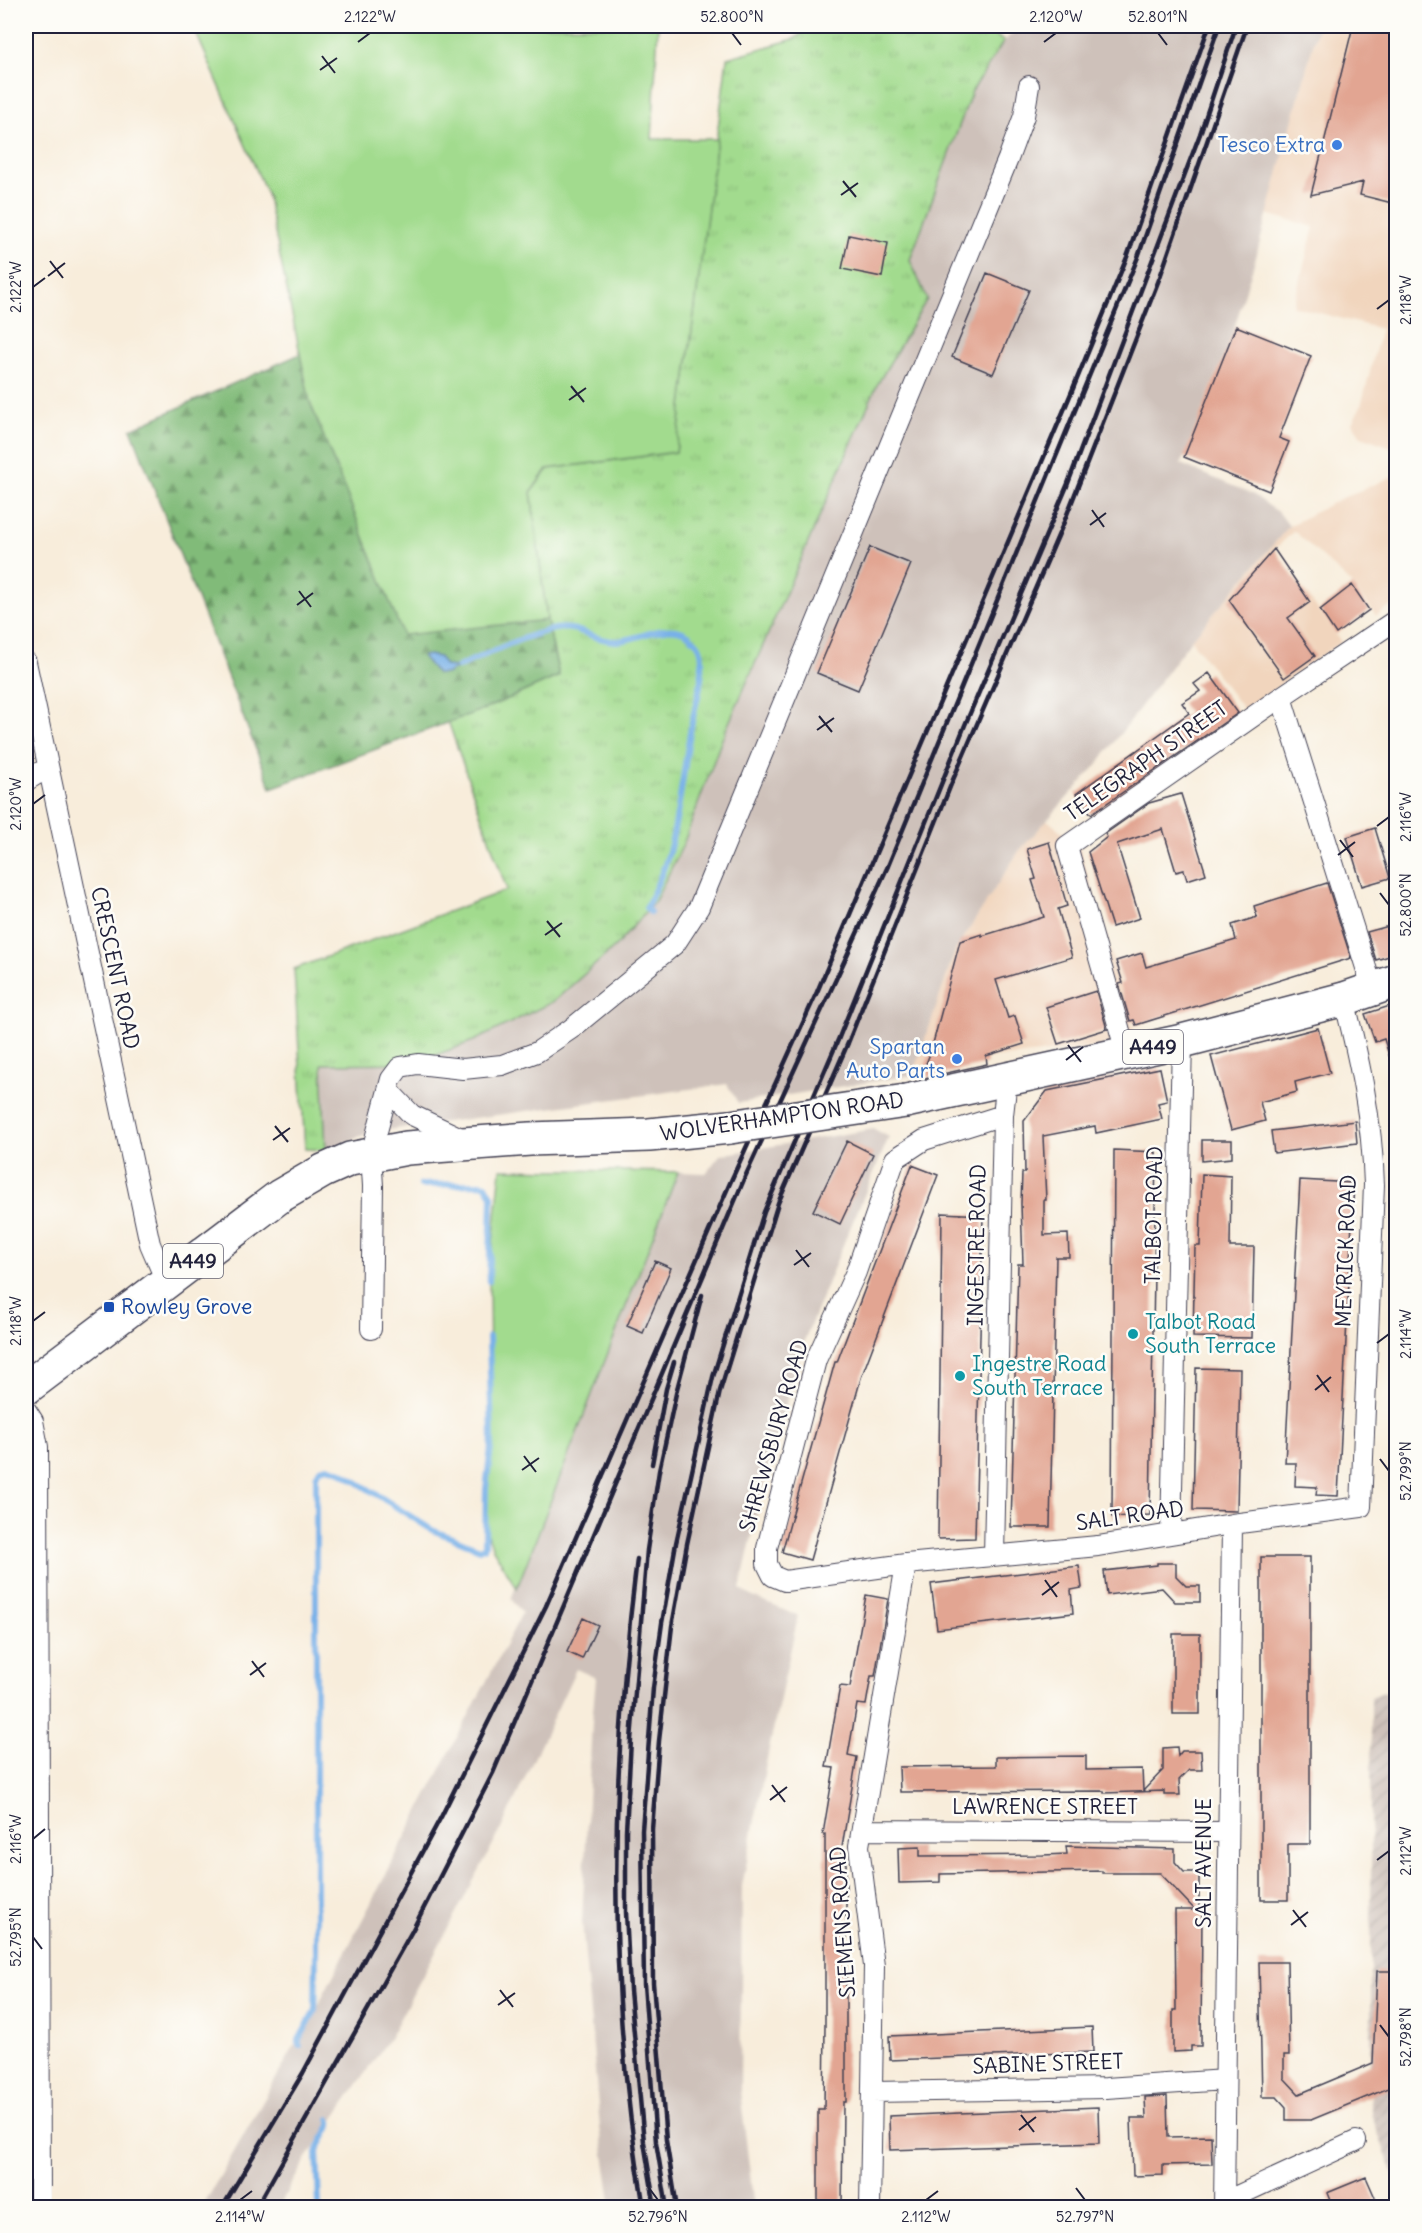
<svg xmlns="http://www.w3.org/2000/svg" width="1422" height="2233" font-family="Delius,sans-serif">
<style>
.built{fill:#f1d5bd}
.industrial{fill:url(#industrial-furrows)}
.railway{fill:#cec1ba}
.grass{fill:url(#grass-tufts);stroke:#627e64;stroke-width:1.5}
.forest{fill:url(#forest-firs);stroke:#526e5a;stroke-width:1.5}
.green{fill:#a2db8e;stroke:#627e64;stroke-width:1.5}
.water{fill:url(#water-ripples);stroke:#4d6a92;stroke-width:1.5}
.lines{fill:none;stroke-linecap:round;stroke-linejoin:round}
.stream{stroke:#78b1e8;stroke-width:6}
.building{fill:#e2a592}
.street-casing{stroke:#424053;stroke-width:22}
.highway-casing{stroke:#424053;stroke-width:36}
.street{stroke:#fff;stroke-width:20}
.highway{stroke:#fff;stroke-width:33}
.rail{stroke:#22223b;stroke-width:4.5}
.highway-bridge-casing{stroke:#424053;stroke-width:36;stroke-linecap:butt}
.highway-bridge{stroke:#fff;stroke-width:33}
.ticks{fill:none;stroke:#22223b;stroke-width:2}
.shop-dot{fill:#3f7fe0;stroke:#fdfcf7;stroke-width:2}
.transit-dot{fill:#1a4fb4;stroke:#fdfcf7;stroke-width:2}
.culture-dot{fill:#0f9aa8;stroke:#fdfcf7;stroke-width:2}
.labels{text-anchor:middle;stroke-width:5;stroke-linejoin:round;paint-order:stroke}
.shield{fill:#fdfcf7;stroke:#646373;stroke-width:1.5}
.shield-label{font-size:20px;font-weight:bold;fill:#22223b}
.shop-label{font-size:21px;fill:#366cbe;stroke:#fdfcf7;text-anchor:end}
.street-label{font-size:21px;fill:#22223b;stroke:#fdfcf7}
.transit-label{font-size:21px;fill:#164399;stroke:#fdfcf7;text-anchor:start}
.culture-label{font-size:21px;fill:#0d838f;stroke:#fdfcf7;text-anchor:start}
.neatline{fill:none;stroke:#22223b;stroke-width:2}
.ticks-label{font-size:15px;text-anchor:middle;fill:#22223b}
</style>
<defs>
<pattern id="industrial-furrows" width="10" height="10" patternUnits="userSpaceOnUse" patternTransform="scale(1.5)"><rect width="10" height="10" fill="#cec1ba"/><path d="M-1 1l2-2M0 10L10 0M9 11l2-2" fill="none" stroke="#b1a6a1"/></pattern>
<pattern id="grass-tufts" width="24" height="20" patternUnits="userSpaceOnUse" patternTransform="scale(1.5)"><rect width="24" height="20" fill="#a2db8e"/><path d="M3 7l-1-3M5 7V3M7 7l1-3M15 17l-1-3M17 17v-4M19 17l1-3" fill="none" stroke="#8bbc7b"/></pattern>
<pattern id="forest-firs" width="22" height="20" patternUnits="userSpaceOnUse" patternTransform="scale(1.5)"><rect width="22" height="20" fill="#81bb79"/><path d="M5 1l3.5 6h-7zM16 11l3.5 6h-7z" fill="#699864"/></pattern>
<pattern id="water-ripples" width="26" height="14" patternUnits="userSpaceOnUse" patternTransform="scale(1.5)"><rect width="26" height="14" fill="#78b1e8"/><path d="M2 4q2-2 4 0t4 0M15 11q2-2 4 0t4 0" fill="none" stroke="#6290bd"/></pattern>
</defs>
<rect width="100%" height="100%" fill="#fdfcf7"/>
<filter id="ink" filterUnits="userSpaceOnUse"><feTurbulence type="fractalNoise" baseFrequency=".0167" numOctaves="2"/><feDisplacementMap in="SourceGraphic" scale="12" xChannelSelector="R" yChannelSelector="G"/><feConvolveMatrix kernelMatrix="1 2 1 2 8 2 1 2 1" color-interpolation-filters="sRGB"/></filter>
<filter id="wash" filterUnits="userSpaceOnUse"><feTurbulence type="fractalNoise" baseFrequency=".008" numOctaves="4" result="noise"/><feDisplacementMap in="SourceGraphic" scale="24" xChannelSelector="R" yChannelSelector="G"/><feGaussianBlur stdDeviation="1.35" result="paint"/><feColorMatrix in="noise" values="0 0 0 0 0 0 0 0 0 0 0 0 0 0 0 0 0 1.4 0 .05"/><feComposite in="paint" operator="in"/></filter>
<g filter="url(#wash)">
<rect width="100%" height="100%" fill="#f8eddb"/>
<path class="built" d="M 1318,26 L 1396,26 L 1396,449 L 1361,436 L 1352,423 L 1361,406 L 1381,329 L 1293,306 L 1314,227 L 1267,214 Z
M 1396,475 L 1396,603 L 1376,616 L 1351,583 L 1294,531 L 1275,549 L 1341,642 L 1244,710 L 1191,640 L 1289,526 L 1338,500 Z
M 1047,820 L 1079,846 L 1136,1036 L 1099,1047 L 915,1066 L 955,951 L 1019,851 Z"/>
<path class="industrial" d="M 1396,1687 L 1396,2182 L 1371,2114 L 1371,1697 Z"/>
<path class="railway" d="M 1021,26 L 1318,26 L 1255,260 L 1232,335 L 1181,464 L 1254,495 L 1280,514 L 1289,526 L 1191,640 L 1096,766 L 1019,851 L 955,951 L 913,1075 L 738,1103 L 727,1084 L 371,1132 L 326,1150 L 322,1064 L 415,1063 L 554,1001 L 616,946 L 655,901 L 683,845 L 722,739 L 877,385 L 927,299 L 910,260 L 972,91 L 1004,41 Z
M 874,1129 L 889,1137 L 845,1240 L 804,1341 L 765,1479 L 740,1589 L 755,1598 L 798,1616 L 769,1749 L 742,1886 L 740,2090 L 754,2207 L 612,2207 L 600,2128 L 582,1921 L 592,1722 L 596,1678 L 576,1669 L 500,1831 L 390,2037 L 307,2158 L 278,2207 L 202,2208 L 319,2003 L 522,1613 L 511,1599 L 678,1172 L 706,1173 L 720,1155 Z"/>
<path class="grass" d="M 812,26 L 981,26 L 1004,41 L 972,91 L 910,260 L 927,299 L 877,385 L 722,739 L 683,845 L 655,901 L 616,946 L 554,1001 L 476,1040 L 415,1063 L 322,1064 L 326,1150 L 305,1149 L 294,969 L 507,890 L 448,721 L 487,708 L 559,676 L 547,620 L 531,492 L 548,469 L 676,452 L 727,58 L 794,39 Z"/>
<path class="forest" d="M 300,354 L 310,402 L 403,635 L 547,620 L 559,676 L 487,708 L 271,788 L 131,429 Z"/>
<path class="green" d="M 193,26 L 658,26 L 652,139 L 717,139 L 676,452 L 547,469 L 531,492 L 547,620 L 403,635 L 310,402 L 267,194 Z
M 501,1169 L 678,1172 L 517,1588 L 493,1549 L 485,1527 L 486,1489 L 492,1439 L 490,1374 L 489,1281 Z"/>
<path class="water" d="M 429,655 L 439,657 L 445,666 L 458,667 L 446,674 L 437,674 L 422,656 Z"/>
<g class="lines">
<path class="stream" d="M 458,667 C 489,653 522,636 555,629 C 577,624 595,642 617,641 C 642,639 674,617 694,640 C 700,645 702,653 702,660 C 703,684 695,705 691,727 C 684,766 680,806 671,844 C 666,866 656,888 646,908 L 650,912
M 421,1185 L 479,1184 L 486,1185 L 492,1196 L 489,1281
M 300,2046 L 298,2042 L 315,2011 L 316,1959 L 316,1476 L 320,1469 L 328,1467 L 340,1471 L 432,1530 L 480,1549 L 484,1548 L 485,1544 L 486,1489 L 492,1439 L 489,1337
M 319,2208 L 317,2150 L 331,2125 L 329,2119"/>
</g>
<g id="blocks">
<path class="building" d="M 1353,26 L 1396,26 L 1396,204 L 1360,195 L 1363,182 L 1311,195 Z
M 849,235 L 888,243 L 882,277 L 842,269 Z
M 987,273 L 1029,290 L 993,374 L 952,357 Z
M 1236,326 L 1311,356 L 1279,438 L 1289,442 L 1269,491 L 1184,457 Z
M 870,547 L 911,564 L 858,690 L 817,673 Z
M 1274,549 L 1310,602 L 1288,618 L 1315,656 L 1284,678 L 1229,600 Z
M 1352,585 L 1369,610 L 1336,634 L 1320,610 Z
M 1209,673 L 1238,713 L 1091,814 L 1076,794 L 1189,713 L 1182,703 L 1200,691 L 1194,684 Z
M 1181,794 L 1206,874 L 1187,880 L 1184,870 L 1176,872 L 1163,829 L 1117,844 L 1140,918 L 1112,927 L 1088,852 L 1107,837 L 1105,834 L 1149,803 Z
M 1375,828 L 1390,878 L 1362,886 L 1347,837 Z
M 1049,842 L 1067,906 L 1058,909 L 1072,957 L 996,980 L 1008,1018 L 1015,1016 L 1024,1044 L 986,1056 L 987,1064 L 920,1079 L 931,1051 L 960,941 L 982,934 L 982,936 L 1044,917 L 1032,880 L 1036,879 L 1027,849 Z
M 1327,883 L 1351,958 L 1136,1025 L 1134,1020 L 1130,1021 L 1119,984 L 1123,983 L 1116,961 L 1142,953 L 1146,967 L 1236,940 L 1232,925 L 1257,917 L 1254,906 Z
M 1396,924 L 1396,954 L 1376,960 L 1367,932 Z
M 1096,991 L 1107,1029 L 1058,1044 L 1046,1007 Z
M 1396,1004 L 1396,1068 L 1393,1068 L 1384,1039 L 1375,1042 L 1365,1014 Z
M 1318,1028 L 1330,1073 L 1295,1082 L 1297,1092 L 1260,1102 L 1265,1121 L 1231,1130 L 1211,1056 Z
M 1160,1068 L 1167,1101 L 1158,1103 L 1162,1119 L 1096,1133 L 1095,1126 L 1043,1136 L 1046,1200 L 1044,1200 L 1044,1235 L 1068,1234 L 1069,1257 L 1056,1257 L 1050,1527 L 1011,1527 L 1018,1264 L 1023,1264 L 1021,1204 L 1022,1173 L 1025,1173 L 1024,1121 L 1047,1091 Z
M 1355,1121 L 1357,1143 L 1274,1153 L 1271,1131 Z
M 1202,1140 L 1232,1140 L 1232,1158 L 1202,1161 Z
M 847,1141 L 873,1154 L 840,1224 L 813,1211 Z
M 1114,1150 L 1156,1152 L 1150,1515 L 1112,1517 Z
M 912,1165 L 938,1175 L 861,1378 L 810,1560 L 782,1552 L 835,1362 L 837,1362 Z
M 1202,1174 L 1231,1176 L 1230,1247 L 1254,1247 L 1252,1338 L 1193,1337 L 1195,1246 L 1200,1246 Z
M 1300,1180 L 1354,1183 L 1338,1496 L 1316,1495 L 1317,1487 L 1295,1486 L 1296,1463 L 1285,1463 Z
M 942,1213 L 983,1215 L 975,1538 L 938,1539 Z
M 655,1261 L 671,1268 L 643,1333 L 627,1326 Z
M 1196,1368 L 1240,1369 L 1237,1511 L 1193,1510 Z
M 1261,1557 L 1310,1557 L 1310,1844 L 1288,1844 L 1288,1900 L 1261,1900 Z
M 1157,1563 L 1176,1563 L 1176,1576 L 1186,1586 L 1200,1586 L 1200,1602 L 1175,1602 L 1162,1588 L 1107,1595 L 1104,1571 L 1157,1565 Z
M 1079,1566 L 1082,1588 L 1071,1590 L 1073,1613 L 937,1629 L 931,1584 Z
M 866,1595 L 888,1599 L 875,1676 L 871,1676 L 866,1705 L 857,1704 L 848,1755 L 857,1757 L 841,1853 L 846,1853 L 846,2102 L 843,2102 L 842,2208 L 818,2208 L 818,2109 L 824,2109 L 825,2024 L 825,1834 L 823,1834 L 834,1768 L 826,1767 L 840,1686 L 850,1687 Z
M 583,1618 L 598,1625 L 582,1659 L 567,1652 Z
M 1173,1634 L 1200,1634 L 1200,1714 L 1173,1714 Z
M 1177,1747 L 1178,1756 L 1182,1751 L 1201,1751 L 1202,1770 L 1189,1770 L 1179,1780 L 1180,1795 L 1164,1795 L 1164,1791 L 1104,1793 L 1104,1791 L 900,1792 L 899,1767 L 996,1766 L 996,1757 L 1086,1756 L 1086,1770 L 1142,1769 L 1143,1791 L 1163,1770 L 1163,1748 Z
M 1066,1846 L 1175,1849 L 1175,1862 L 1184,1872 L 1199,1872 L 1199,1910 L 1202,1910 L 1201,2046 L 1191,2046 L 1191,2051 L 1173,2052 L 1173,2010 L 1176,2010 L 1175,1910 L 1195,1910 L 1160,1873 L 1102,1873 L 1102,1871 L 940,1874 L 940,1882 L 899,1883 L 898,1848 L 920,1847 L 920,1856 L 1043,1855 L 1067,1854 Z
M 1259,1962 L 1287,1962 L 1289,2055 L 1284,2055 L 1284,2078 L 1299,2094 L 1373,2063 L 1377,1971 L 1396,1971 L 1396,2085 L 1311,2120 L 1286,2120 L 1286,2107 L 1277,2097 L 1262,2097 Z
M 1092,2027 L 1093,2052 L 890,2060 L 889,2036 Z
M 1167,2096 L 1168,2137 L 1211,2136 L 1212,2164 L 1163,2165 L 1163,2175 L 1133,2176 L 1131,2118 L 1146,2118 L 1145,2097 Z
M 1098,2107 L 1099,2143 L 890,2150 L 889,2116 Z
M 1366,2177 L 1377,2202 L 1363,2208 L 1333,2208 L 1327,2193 Z"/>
</g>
</g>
<g filter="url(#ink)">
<use href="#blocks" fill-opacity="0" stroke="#424053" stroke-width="1.5"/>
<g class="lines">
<g class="street-casing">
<path id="street" d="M 26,662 L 150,1244 L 166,1281
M 1281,697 L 1373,990
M 26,781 L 47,768
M 1126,1052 L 1067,846 L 1281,697 L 1396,620
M 389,1091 L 412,1115 L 463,1139
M 1003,1115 L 924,1140 L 895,1159 L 856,1272 L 816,1360 L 767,1548 L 767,1564 L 773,1576 L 785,1581 L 906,1564 L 1098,1546 L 1232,1524 L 1361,1507 L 1374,1185 C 1372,1118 1360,1063 1344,999
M 371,1329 L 373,1186 L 371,1154 L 391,1079 L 400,1067 L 418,1064 L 463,1069 L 502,1065 L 537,1052 L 571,1029 L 675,944 L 699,907 L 1008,159 L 1024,116 L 1029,86
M 26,1410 L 33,1421 L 38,1447 L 40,2208
M 1171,1534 L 1182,1041
M 994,1556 L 1003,1115 L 1007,1080
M 862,1830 L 1227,1832
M 872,2092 L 1106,2088 L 1225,2080
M 1224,2202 L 1356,2141
M 870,2208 L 874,1966 L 859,1846 L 906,1564
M 1224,2208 L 1232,1524"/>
</g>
<g class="highway-casing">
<path id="highway" d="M 906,1101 L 1182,1041 L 1344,999 L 1396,981
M 26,1388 L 280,1196 L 323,1171 L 350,1159 L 407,1148 L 530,1139 L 649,1135 L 730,1127"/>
</g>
<use href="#street" class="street"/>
<use href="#highway" class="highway"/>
<path class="rail" d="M 652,1464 L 666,1389 L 674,1362
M 637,1559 C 610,1774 606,1993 644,2208
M 222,2208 L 303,2073 L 441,1817 L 546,1606 L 730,1183 L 817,992 L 1072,391 L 1127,257 L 1209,26
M 256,2208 L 412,1931 L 493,1773 L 745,1177 L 888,866 L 1138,257 L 1219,26
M 655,2208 L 644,2142 L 630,1990 L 626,1912 L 626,1831 L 631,1740 L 647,1550 L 659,1471 L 677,1389 L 702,1295
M 667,2208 L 656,2142 L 644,1984 L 642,1830 L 653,1688 L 662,1623 L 676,1543 L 713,1377 L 764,1212 L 838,1040 L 965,725 L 1067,486 L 1200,134 L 1236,26
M 677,2208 L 666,2140 L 653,1983 L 652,1829 L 659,1741 L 672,1626 L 687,1544 L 720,1391 L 778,1203 L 848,1043 L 952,782 L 1064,522 L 1160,277 L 1247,26"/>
<g class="highway-bridge-casing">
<path id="highway-bridge" d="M 730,1127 L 906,1101"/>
</g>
<use href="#highway-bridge" class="highway-bridge"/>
</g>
</g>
<path class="ticks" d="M 732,33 L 741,45M 1158,33 L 1167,45M 358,42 L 370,33M 1044,42 L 1056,33M 322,56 L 335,73M 320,70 L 337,58M 843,181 L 856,197M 841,195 L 858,183M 50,261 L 63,278M 48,276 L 65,263M 33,287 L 45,278M 1377,309 L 1389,300M 571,386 L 584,402M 569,400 L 586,388M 1092,510 L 1104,527M 1090,525 L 1106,513M 299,591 L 311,607M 297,605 L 313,593M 819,716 L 832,732M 817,730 L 834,718M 33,804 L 45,795M 1377,826 L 1389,817M 1340,840 L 1353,857M 1338,855 L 1355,842M 1380,893 L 1389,905M 547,921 L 560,937M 545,935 L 562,923M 1068,1045 L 1081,1062M 1066,1060 L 1083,1047M 275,1126 L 288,1142M 273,1140 L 290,1128M 796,1250 L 809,1267M 794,1265 L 811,1253M 33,1321 L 45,1312M 1377,1343 L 1389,1334M 1317,1375 L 1329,1392M 1315,1390 L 1331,1377M 524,1456 L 536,1472M 1380,1459 L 1389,1471M 522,1470 L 539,1458M 1045,1580 L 1057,1597M 1042,1595 L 1059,1582M 252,1661 L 264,1677M 250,1675 L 266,1663M 772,1785 L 785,1802M 770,1800 L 787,1787M 33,1839 L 45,1829M 1377,1860 L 1389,1851M 1293,1910 L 1306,1927M 1291,1925 L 1308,1912M 33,1937 L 42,1949M 500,1990 L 513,2007M 498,2005 L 515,1993M 1380,2025 L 1389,2037M 1021,2115 L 1034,2132M 1019,2130 L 1036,2117M 649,2188 L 658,2200M 1076,2188 L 1085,2200M 240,2200 L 252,2191M 926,2200 L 938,2191"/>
<g class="shop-dot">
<circle cx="1337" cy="145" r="6"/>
<circle cx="957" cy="1059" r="6"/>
</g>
<rect class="transit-dot" x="103" y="1301" width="12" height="12" rx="3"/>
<g class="culture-dot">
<circle cx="1133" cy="1334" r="6"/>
<circle cx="960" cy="1376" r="6"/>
</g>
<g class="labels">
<g class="shield">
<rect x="1123" y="1030" width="60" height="34" rx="4.5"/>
<rect x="163" y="1244" width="60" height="34" rx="4.5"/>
</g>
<g class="shield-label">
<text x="1153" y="1054">A449</text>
<text x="193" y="1268">A449</text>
</g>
<g class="shop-label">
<text x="1325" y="152">Tesco Extra</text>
<text x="945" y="1054">Spartan<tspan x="945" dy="24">Auto Parts</tspan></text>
</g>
<g class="street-label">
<text transform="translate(1146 761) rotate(-35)" y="7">TELEGRAPH STREET</text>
<text transform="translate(115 968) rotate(78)" y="7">CRESCENT ROAD</text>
<text transform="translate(782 1117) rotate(-8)" y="7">WOLVERHAMPTON ROAD</text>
<text transform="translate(1154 1215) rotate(-89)" y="7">TALBOT ROAD</text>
<text transform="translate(977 1245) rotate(-89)" y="7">INGESTRE ROAD</text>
<text transform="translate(1346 1251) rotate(-88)" y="7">MEYRICK ROAD</text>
<text transform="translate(774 1436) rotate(-74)" y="7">SHREWSBURY ROAD</text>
<text transform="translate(1130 1516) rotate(-8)" y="7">SALT ROAD</text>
<text x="1045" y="1814">LAWRENCE STREET</text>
<text transform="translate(1204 1863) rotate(-90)" y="7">SALT AVENUE</text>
<text transform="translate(843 1922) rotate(-94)" y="7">SIEMENS ROAD</text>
<text transform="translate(1048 2064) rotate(-2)" y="7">SABINE STREET</text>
</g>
<g class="transit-label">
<text x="121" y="1314">Rowley Grove</text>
</g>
<g class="culture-label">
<text x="1145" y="1329">Talbot Road<tspan x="1145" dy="24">South Terrace</tspan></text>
<text x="972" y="1371">Ingestre Road<tspan x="972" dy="24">South Terrace</tspan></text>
</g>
</g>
<rect width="1422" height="2233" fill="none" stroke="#fdfcf7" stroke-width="66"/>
<rect x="33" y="33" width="1356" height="2167" class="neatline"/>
<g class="ticks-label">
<text x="370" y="22">2.122°W</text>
<text x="732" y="22">52.800°N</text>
<text x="1056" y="22">2.120°W</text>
<text x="1158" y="22">52.801°N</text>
<text transform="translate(16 287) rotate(-90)" y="5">2.122°W</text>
<text transform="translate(1406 300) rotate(-90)" y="5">2.118°W</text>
<text transform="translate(16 804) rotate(-90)" y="5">2.120°W</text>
<text transform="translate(1406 817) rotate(-90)" y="5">2.116°W</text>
<text transform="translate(1406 905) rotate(-90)" y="5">52.800°N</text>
<text transform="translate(16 1321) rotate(-90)" y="5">2.118°W</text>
<text transform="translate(1406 1334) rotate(-90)" y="5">2.114°W</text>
<text transform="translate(1406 1471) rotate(-90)" y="5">52.799°N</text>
<text transform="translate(16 1839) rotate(-90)" y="5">2.116°W</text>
<text transform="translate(1406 1851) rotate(-90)" y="5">2.112°W</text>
<text transform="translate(16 1937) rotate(-90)" y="5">52.795°N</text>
<text transform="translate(1406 2037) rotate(-90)" y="5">52.798°N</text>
<text x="240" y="2222">2.114°W</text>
<text x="658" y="2222">52.796°N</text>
<text x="926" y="2222">2.112°W</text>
<text x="1085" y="2222">52.797°N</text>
</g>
</svg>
